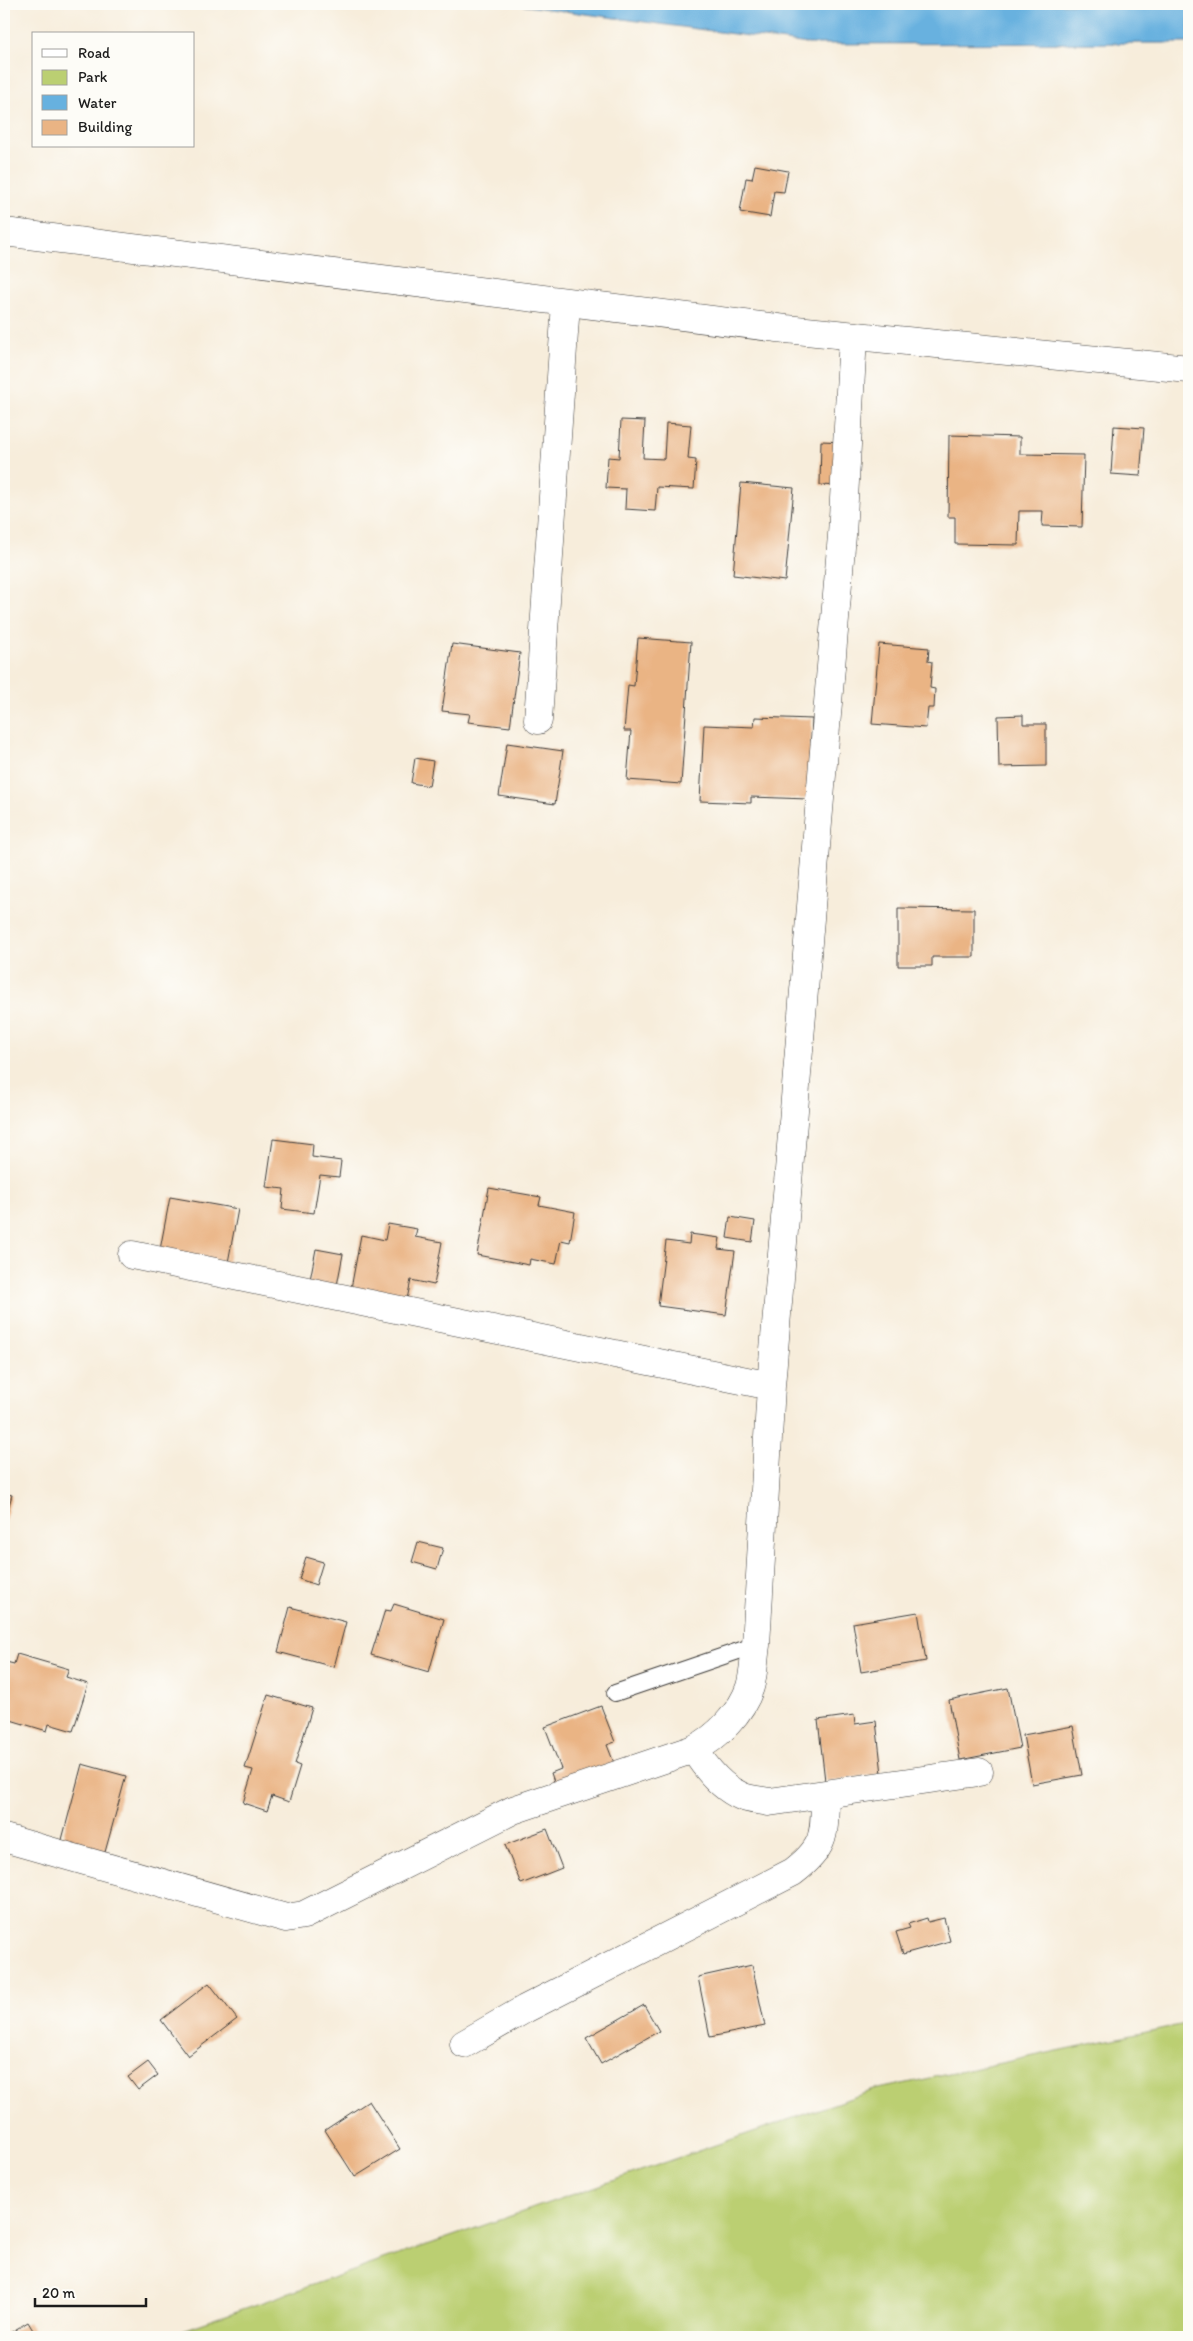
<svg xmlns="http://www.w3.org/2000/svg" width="1193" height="2341" font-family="Itim,sans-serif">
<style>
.green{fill:#bbcf72;stroke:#6c7647}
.water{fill:#67b1df;stroke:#42667e}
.building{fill:#eab484}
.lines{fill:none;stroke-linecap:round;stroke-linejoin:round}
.service-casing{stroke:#3d3b39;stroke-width:18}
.minor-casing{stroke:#3d3b39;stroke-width:29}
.secondary-casing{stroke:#3d3b39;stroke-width:29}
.service{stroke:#fff;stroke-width:16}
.minor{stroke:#fff;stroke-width:28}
.secondary{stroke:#fff;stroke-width:28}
</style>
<rect width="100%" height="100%" fill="#fdfcf7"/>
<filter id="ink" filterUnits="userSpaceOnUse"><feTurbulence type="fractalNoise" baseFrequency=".02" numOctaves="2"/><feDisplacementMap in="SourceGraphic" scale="10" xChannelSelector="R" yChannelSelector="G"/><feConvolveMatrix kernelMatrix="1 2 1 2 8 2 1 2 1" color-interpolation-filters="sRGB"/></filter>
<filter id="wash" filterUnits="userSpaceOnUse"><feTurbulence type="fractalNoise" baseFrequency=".0096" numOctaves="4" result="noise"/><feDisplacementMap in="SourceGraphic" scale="20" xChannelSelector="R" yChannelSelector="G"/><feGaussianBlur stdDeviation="1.12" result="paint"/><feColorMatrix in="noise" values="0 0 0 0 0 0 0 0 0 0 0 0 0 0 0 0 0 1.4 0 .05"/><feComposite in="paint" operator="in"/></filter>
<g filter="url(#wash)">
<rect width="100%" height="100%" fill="#f7eddb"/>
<path class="green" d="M 1189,2023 L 1189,2337 L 162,2337 L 874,2090 Z"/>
<path class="water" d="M 512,4 L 1189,4 L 1189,43 L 808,44 Z"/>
<g id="blocks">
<path class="building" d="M 755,165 L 788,171 L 784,192 L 774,191 L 770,217 L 740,212 L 746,178 L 752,179 Z
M 621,420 L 645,421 L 643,458 L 664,459 L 666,423 L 691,425 L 688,459 L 696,460 L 694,489 L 657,487 L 655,511 L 625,509 L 626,489 L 606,488 L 608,457 L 619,458 Z
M 1114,426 L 1144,428 L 1140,476 L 1111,474 Z
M 949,435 L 1020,437 L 1020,454 L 1084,455 L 1082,527 L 1042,526 L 1043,511 L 1019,511 L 1018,545 L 955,544 L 955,517 L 948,517 Z
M 821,441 L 844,442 L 842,486 L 820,485 Z
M 741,483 L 794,488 L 785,581 L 733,575 Z
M 1186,545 L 1189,545 L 1189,591 L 1188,591 Z
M 638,638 L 691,642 L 681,784 L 627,780 L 631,731 L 624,731 L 628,685 L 634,686 Z
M 452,644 L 520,653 L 510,727 L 468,722 L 470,714 L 442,711 Z
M 879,644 L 929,648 L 928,661 L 932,662 L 930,688 L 935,689 L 934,708 L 928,708 L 926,728 L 872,724 Z
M 1023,715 L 1023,724 L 1046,724 L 1046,766 L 999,767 L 998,716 Z
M 755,717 L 812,719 L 808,799 L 751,797 L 751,803 L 700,801 L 704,725 L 754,727 Z
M 507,743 L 563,751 L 555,804 L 499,796 Z
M 415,758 L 433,761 L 429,786 L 411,783 Z
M 898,908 L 974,909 L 974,957 L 932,957 L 932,966 L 898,966 Z
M 273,1139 L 313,1144 L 312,1157 L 341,1161 L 339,1177 L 320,1175 L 314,1213 L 282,1209 L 284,1189 L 266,1187 Z
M 489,1188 L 541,1197 L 539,1205 L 575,1212 L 570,1242 L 561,1240 L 556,1264 L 530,1259 L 529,1265 L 477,1255 Z
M 170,1197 L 238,1209 L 227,1268 L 159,1255 Z
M 730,1217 L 755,1221 L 752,1242 L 727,1238 Z
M 388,1224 L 417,1229 L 415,1237 L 442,1242 L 434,1285 L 411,1280 L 405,1309 L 349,1299 L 361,1235 L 385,1240 Z
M 690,1234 L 720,1238 L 718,1249 L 735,1251 L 726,1315 L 658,1306 L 666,1241 L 689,1244 Z
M 316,1249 L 343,1254 L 335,1296 L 308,1290 Z
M 4,1493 L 12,1495 L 4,1523 Z
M 418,1542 L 443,1548 L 437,1569 L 412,1562 Z
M 306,1557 L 323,1562 L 316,1585 L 299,1579 Z
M 394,1604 L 444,1619 L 429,1672 L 371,1655 L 385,1610 L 391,1611 Z
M 290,1607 L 346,1622 L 334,1667 L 278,1652 Z
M 918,1612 L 926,1661 L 861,1672 L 853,1623 Z
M 17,1654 L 69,1669 L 66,1677 L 88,1684 L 73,1731 L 49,1724 L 47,1731 L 4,1718 L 4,1665 L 6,1666 L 6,1662 L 14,1664 Z
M 1008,1688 L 1020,1748 L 960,1760 L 949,1700 Z
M 268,1695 L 312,1708 L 295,1764 L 300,1766 L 289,1802 L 272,1796 L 267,1811 L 243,1803 L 253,1770 L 245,1768 Z
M 601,1706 L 615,1742 L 607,1745 L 616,1768 L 557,1790 L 551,1773 L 561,1769 L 545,1727 Z
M 854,1715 L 855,1724 L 876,1721 L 882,1774 L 825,1781 L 818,1720 Z
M 1073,1726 L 1082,1775 L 1032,1784 L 1023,1735 Z
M 82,1764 L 126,1776 L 102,1863 L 59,1851 Z
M 547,1829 L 562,1868 L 521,1884 L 505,1845 Z
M 927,1918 L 928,1922 L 944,1918 L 950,1941 L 903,1954 L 896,1932 L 910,1928 L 908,1924 Z
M 752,1965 L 765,2026 L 710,2037 L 698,1977 Z
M 209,1983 L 237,2019 L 188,2056 L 161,2020 Z
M 644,2005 L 659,2031 L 601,2064 L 586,2038 Z
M 148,2062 L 158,2075 L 138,2090 L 128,2077 Z
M 369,2101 L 400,2149 L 355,2177 L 325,2130 Z
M 28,2322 L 37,2337 L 9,2337 L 8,2334 Z"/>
</g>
</g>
<g filter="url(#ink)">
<use href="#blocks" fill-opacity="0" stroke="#3d3b39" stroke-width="1"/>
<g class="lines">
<g class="service-casing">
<path id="service" d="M 615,1693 L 756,1645"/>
</g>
<g class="minor-casing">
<path id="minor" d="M 538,720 L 566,303
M 132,1255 L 771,1386
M 694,1749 C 705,1767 721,1787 741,1796 C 749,1800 760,1800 769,1802 L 979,1772
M 4,1838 L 286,1918 L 304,1915 L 513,1810 L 694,1749 C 717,1738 742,1712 750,1687 C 754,1674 754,1658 756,1645 L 771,1386 L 842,535 L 853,337
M 464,2044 L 525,2009 L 793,1872 C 827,1846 824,1834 825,1794"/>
</g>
<g class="secondary-casing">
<path id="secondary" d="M 4,232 L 786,329 L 1189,369"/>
</g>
<use href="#service" class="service"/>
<use href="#minor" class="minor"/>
<use href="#secondary" class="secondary"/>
</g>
</g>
<rect width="1193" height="2341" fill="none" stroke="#fdfcf7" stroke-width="20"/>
<rect x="32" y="32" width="162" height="115" fill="#fdfcf7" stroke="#a3a29f"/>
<rect x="42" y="49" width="25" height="8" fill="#ffffff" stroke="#a3a29f"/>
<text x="78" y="58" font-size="15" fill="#1c1c1c">Road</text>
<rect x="42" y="70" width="25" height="15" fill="#bbcf72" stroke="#a3a29f"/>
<text x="78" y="82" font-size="15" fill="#1c1c1c">Park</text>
<rect x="42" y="95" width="25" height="15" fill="#67b1df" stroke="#a3a29f"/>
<text x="78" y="108" font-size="15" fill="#1c1c1c">Water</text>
<rect x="42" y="120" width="25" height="15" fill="#eab484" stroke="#a3a29f"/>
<text x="78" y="132" font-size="15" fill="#1c1c1c">Building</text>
<path d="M35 2298v8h111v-8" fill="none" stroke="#1c1c1c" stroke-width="2.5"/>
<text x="42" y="2298" font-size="15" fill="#1c1c1c" stroke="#fdfcf7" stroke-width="4" paint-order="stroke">20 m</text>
</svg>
